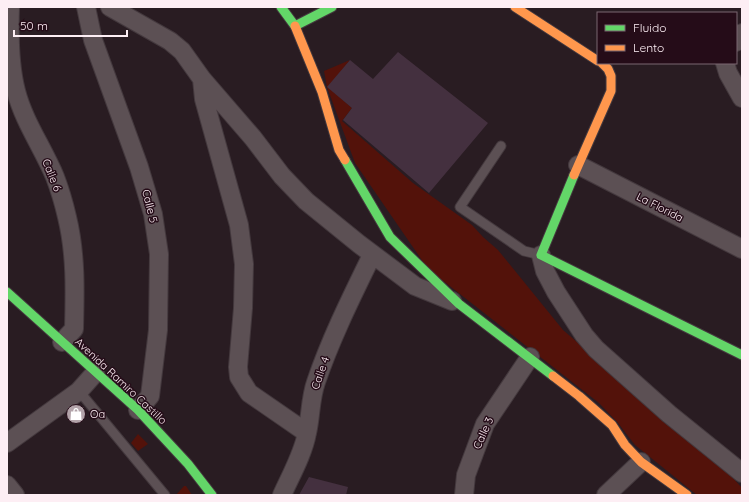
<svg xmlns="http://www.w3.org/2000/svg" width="749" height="502" font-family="Quicksand,sans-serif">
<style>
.green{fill:#53120a}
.building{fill:#44303f}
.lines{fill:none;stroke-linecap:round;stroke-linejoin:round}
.lane-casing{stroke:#44393e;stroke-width:11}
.street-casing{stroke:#44393e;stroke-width:20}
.fast-casing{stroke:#44393e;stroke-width:11}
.slow-casing{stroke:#44393e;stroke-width:11}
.lane{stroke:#5c5054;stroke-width:9}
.street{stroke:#5c5054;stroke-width:18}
.fast{stroke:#63d668;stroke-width:9}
.slow{stroke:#ff974d;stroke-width:9}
.labels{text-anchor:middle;stroke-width:3;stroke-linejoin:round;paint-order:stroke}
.street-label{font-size:11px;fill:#fdeef4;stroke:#250c18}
.poi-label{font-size:11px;fill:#fdeef4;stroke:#250c18;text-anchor:start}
</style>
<rect width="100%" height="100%" fill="#291c22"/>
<path class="green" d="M 350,60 L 328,87 L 352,108 L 342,121 L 413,183 L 472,225 L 483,237 L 498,250 L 563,330 L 722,466 L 742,488 L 742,495 L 697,495 L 635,445 L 618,423 L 599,403 L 428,269 L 355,163 L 327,87 L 324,71 Z
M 138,434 L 148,444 L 138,451 L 131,443 Z
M 184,486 L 186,486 L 192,495 L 176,495 Z"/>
<path class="building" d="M 398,52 L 488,123 L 429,193 L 343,120 L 352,108 L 327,87 L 350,60 L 373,79 Z
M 309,477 L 348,487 L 346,495 L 299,495 Z"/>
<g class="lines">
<g class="lane-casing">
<path id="lane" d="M 501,146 L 460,207 L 524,251 L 541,255
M 79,391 L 165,495"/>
</g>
<g class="street-casing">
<path id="street" d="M 10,7 C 9,35 9,64 16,91 C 24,122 43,148 55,177 C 60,190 64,204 67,217 C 76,254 75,291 74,329 L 62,342
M 86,7 L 93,40 L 139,167 L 153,214 L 159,254 L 158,330 L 150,396 L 138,410
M 110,7 L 170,41 L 182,51 L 202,79 L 253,138 L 282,176 L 306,201 L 359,244 L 415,286 L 452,301
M 736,42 L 742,33
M 725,63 L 728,73 L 742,98
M 202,79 L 204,99 L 239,225 L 244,264 L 243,308 L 238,367 L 239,377 L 249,393 L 307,433
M 578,165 L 742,249
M 541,255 L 545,271 L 556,292 L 584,335 L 596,349 L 669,414 L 742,473
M 7,443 L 79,391 L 95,373
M 7,485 L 15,495
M 282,495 C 291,475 303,454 307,433 C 311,416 310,399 316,382 C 331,338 352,296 372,255
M 464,495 L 466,475 L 485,424 L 530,357
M 606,495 L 641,462"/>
</g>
<g class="fast-casing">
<path id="fast" d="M 281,7 L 295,26 L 332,7
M 345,160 L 390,237 L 459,304 L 553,376
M 574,175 L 541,255 L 742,355
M 7,292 L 138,410 L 188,464 L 212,495"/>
</g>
<g class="slow-casing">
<path id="slow" d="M 515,7 L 598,61
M 295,26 L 322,92 L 339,150 L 345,160
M 574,175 L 611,91 L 611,76 L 608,69 L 602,63
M 553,376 L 579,396 L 612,425 L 625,445 L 641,462 L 687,495"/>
</g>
<use href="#lane" class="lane"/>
<use href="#street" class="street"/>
<use href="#fast" class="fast"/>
<use href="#slow" class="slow"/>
</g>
<defs>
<g id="shop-disc" transform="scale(1)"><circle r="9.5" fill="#b3a4aa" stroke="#250c18"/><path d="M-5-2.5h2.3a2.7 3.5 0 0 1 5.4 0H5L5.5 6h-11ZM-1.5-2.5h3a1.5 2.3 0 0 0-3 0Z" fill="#fff"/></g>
</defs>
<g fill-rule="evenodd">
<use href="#shop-disc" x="76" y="414"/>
</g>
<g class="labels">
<g class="street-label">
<text transform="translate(52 175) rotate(68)" y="4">Calle 6</text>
<text transform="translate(150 206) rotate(76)" y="4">Calle 5</text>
<text transform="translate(660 207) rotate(27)" y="4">La Florida</text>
<text transform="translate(320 373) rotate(-71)" y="4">Calle 4</text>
<text transform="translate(121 381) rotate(43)" y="4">Avenida Ramiro Castillo</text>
<text transform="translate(483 433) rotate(-66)" y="4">Calle 3</text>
</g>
<g class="poi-label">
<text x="90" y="418">Oa</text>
</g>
</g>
<rect width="749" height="502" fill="none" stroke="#fdeef4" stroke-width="16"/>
<rect x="597" y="12" width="140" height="52" fill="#250c18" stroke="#7b6670"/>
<rect x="605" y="25" width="20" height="6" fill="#63d668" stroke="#7b6670"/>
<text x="633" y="32" font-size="12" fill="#fdeef4">Fluido</text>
<rect x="605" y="45" width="20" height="6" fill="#ff974d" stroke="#7b6670"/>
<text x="633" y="52" font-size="12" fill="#fdeef4">Lento</text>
<path d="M14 30v6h113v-6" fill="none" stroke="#fdeef4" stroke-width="2"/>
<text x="20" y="30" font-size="12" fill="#fdeef4" stroke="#250c18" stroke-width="3" paint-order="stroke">50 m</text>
</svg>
